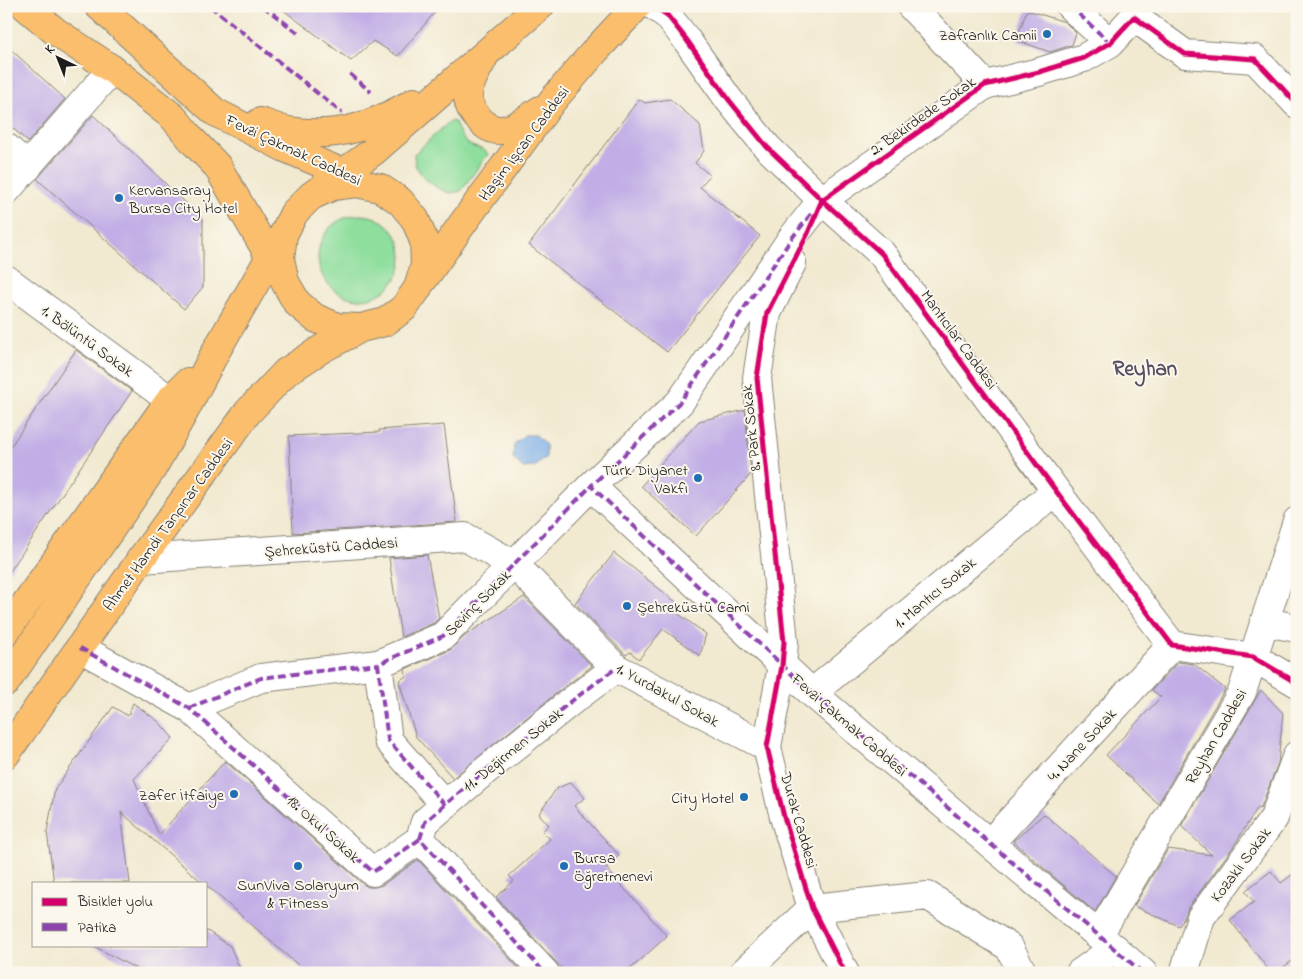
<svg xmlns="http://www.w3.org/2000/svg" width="1303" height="979" font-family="'Indie Flower',sans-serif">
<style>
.green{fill:#8ede9d;stroke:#557d5c}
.water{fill:#7caee8;stroke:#4c6582}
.building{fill:#c1aee6}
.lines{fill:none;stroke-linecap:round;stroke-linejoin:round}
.minor-casing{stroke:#868276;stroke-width:30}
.major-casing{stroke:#868276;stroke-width:30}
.minor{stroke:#fff;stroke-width:28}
.major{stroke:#fabe6d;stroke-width:28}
.quiet{stroke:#8e44ad;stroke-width:4;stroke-dasharray:8 4;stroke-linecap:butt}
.cycleway-casing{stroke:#fbf7ec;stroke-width:8}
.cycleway{stroke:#d6006c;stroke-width:5}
.poi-dot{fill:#1f6fb2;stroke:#fbf7ec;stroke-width:2}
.labels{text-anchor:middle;stroke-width:4;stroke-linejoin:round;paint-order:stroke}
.poi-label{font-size:16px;fill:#1c1c1c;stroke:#fbf7ec;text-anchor:end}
.street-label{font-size:16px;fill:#1c1c1c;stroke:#fbf7ec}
.district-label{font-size:21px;font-weight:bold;fill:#564f63;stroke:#fbf7ec}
</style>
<rect width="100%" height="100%" fill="#fbf7ec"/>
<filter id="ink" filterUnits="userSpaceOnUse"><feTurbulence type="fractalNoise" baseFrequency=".02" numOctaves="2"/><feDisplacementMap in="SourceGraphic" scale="10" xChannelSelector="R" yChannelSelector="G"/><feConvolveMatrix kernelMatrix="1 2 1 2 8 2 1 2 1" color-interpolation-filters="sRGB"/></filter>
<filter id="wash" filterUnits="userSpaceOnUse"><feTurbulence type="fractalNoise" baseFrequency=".0096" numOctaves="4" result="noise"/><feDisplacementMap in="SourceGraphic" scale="20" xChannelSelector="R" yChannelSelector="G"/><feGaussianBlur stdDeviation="1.12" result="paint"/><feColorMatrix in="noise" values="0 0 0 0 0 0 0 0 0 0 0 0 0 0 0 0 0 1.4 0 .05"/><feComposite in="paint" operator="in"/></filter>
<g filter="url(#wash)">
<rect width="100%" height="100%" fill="#f1e9d0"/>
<path class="green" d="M 450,121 L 455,122 C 458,131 464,144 474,147 C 481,149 484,149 488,154 L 461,191 L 449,193 L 436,187 L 424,178 L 415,165 L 414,154 Z
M318 257a42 42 0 1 1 84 0a42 42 0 1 1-84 0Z"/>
<path class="water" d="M 524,435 L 536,435 L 546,445 L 546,457 L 535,467 L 523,468 L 513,458 L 514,445 Z"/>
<g id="blocks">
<path class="building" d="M 278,6 L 440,6 L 398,56 L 373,41 L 351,61 Z
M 1027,10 L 1065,22 L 1076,33 L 1072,45 L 1050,52 L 1016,40 Z
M 6,45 L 65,99 L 28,142 L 6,122 Z
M 639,99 L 645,103 L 670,99 L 700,125 L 704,151 L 695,163 L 710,175 L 700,187 L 760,236 L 667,352 L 529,245 Z
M 93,115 L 203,219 L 203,287 L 184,309 L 37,179 Z
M 76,350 L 132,391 L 6,577 L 6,453 Z
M 745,410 L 751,474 L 696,536 L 641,486 L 699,421 Z
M 444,425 L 457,522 L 293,533 L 289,436 L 380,432 L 379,430 Z
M 614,553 L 681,606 L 676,612 L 706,634 L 700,656 L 663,629 L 639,659 L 630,652 L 626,655 L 575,603 Z
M 427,555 L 439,618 L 434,623 L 401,637 L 389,558 Z
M 524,597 L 592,666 L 559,691 L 453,778 L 416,737 L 399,681 L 406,676 L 405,669 L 450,650 L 466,635 Z
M 1178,662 L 1194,664 L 1225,689 L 1158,804 L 1106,755 L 1161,697 L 1152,690 Z
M 1261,690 L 1283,713 L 1278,763 L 1261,807 L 1261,808 L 1258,807 L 1235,844 L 1188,908 L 1184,918 L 1179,926 L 1134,906 L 1168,849 L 1212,855 L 1181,826 Z
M 133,703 L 158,721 L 173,738 L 134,779 L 159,835 L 225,761 L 363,884 L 368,887 L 375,887 L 382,885 L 418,860 L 523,973 L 307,973 L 206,885 L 206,883 L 203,883 L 121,812 L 130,883 L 54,883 L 47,832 L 55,789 L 113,707 L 128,716 Z
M 571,782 L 585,798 L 574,806 L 619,855 L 605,867 L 667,936 L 626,973 L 566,973 L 496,897 L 514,881 L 509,876 L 550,839 L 542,831 L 549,825 L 539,814 L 556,789 Z
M 1044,814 L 1116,876 L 1095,912 L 1047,871 L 1013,841 Z
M 1271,871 L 1281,883 L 1297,871 L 1297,957 L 1276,973 L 1271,973 L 1230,920 L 1254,902 L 1245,891 Z
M 206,930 L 230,946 L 242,973 L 144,973 L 92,945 L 206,945 Z"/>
</g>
</g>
<g filter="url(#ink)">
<use href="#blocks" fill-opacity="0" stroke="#868276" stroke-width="1"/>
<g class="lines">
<g class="minor-casing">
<path id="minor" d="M 654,6 L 667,15 L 686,39 L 729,100 L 767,147 L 822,200 L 882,254 L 1056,491 L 1172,645 L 1253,657 L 1297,683
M 911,6 L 985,85
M 1070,6 L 1110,43
M 6,147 L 28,167
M 6,191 L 112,69
M 792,263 L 767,313 L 757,378 L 784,642 L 782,666 L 767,747 L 784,817 L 812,908 L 845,973
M 6,279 L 170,400
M 141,559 L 465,537 L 515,565 L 616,668 L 767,747
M 1265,622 L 1297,628
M 80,648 L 189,708 L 373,872 L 420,839 L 545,973
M 812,693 L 1056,491
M 189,708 L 261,678 L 378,664
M 445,805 L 388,740 L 378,664 L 443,636 L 591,486
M 420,839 L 425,822 L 480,775 L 569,703 L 616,668
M 990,843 L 1172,645
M 1099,935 L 1242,692 L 1297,521
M 743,973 L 812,908 L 928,896 L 1009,947 L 1023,973
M 1080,973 L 1115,948
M 1143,973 L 812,693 L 591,486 L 680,402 L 792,238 L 822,200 L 985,85 L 1039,72 L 1084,58 L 1110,43 L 1134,17 L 1185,54 L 1255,59 L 1297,104
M 1184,973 L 1201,917 L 1274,818 L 1297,755"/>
</g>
<g class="major-casing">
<path id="major" d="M 25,6 L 56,32 L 112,69 L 173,117 L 193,141 L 217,166 L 277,269
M 99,6 L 215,112 L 285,148 L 357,179
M 483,59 C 477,70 469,82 468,95 C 468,104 473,113 479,119 C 499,142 521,124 540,110
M 260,122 C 270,125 279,129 289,131 C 337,139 373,126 414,102
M 311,196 L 333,186 L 357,183 L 380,188 L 400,201 L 415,219 L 424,241 L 425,265 L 418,288 L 404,308 L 385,322 L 361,328 L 337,327 L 315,318 L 297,303 L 285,282 L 280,259 L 283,235 L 294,213 L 311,196 L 374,151 L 540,6
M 423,280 L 463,223 L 552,101 L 595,51 L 637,6
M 6,631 L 170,400 L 188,382
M 6,682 L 152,469 L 183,414 L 216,351 L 281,238
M 6,754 L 141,559 L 248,412 L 286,372 L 323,348 L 361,328"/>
</g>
<use href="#minor" class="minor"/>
<use href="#major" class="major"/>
<path class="quiet" d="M 210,6 L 342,113
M 263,6 L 298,33
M 1070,6 L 1110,43
M 350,74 L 371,92
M 811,214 L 792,238 L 680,402 L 591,486 L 812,693 L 1143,973
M 80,648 L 189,708 L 373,872 L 420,839 L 545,973
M 189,708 L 261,678 L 378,664
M 445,805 L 388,740 L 378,664 L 443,636 L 591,486
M 420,839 L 425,822 L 480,775 L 569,703 L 616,668"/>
<g class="cycleway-casing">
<path id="cycleway" d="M 654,6 L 667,15 L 686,39 L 729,100 L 767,147 L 822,200 L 882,254 L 1056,491 L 1172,645 L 1253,657 L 1297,683
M 845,973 L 812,908 L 784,817 L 767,747 L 782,666 L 784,642 L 757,378 L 767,313 L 808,233 L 822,200 L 985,85 L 1039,72 L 1084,58 L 1110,43 L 1134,17 L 1185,54 L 1255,59 L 1297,104"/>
</g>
<use href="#cycleway" class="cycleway"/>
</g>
</g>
<g class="poi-dot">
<circle cx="1047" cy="34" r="5"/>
<circle cx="119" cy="198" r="5"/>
<circle cx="698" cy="478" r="5"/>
<circle cx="627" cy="606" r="5"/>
<circle cx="234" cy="794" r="5"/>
<circle cx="744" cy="797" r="5"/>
<circle cx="298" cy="866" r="5"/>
<circle cx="564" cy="866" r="5"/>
</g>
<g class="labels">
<g class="poi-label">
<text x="1037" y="40">Zafranlık Camii</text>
<text x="129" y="195" text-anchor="start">Kervansaray<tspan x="129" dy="18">Bursa City Hotel</tspan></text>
<text x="688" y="475">Türk Diyanet<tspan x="688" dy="18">Vakfı</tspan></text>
<text x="637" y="612" text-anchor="start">Şehreküstü Cami</text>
<text x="224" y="800">Zafer İtfaiye</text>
<text x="734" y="803">City Hotel</text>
<text x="574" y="863" text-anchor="start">Bursa<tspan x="574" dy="18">Öğretmenevi</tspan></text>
<text x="298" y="890" text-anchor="middle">SunViva Solaryum<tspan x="298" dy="18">&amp; Fitness</tspan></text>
</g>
<g class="street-label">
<text transform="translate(922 115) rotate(-35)" y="6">2. Bekirdede Sokak</text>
<text transform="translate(523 143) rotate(-53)" y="6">Haşim İşcan Caddesi</text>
<text transform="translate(294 149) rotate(25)" y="6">Fevzi Çakmak Caddesi</text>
<text transform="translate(960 339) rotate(54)" y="6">Mantıcılar Caddesi</text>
<text transform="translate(88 340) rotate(36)" y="6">1. Bölüntü Sokak</text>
<text transform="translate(750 428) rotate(-96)" y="6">8. Park Sokak</text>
<text transform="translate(167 524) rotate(-54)" y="6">Ahmet Hamdi Tanpınar Caddesi</text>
<text transform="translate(331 546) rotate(-4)" y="6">Şehreküstü Caddesi</text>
<text transform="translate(934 592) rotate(-40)" y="6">1. Mantıcı Sokak</text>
<text transform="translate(477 602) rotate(-45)" y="6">Sevinç Sokak</text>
<text transform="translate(668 694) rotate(29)" y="6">1. Yurdakul Sokak</text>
<text transform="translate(850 724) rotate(41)" y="6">Fevzi Çakmak Caddesi</text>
<text transform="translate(1215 736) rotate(-60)" y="6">Reyhan Caddesi</text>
<text transform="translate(1081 744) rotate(-47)" y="6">4. Nane Sokak</text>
<text transform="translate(512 749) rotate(-39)" y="6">11. Değirmen Sokak</text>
<text transform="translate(800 820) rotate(74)" y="6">Durak Caddesi</text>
<text transform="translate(324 828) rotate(42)" y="6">18. Okul Sokak</text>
<text transform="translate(1240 864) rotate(-53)" y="6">Kozaklı Sokak</text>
</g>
<g class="district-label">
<text x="1145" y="375">Reyhan</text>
</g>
</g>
<rect width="1303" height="979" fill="none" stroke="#fbf7ec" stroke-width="25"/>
<rect x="32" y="882" width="175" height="65" fill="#fbf7ec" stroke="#a29f99"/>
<rect x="42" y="898" width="25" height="8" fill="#d6006c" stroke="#a29f99"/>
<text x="78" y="906" font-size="15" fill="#1c1c1c">Bisiklet yolu</text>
<rect x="42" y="923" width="25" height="8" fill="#8e44ad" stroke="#a29f99"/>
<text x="78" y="932" font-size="15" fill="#1c1c1c">Patika</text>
<g transform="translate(58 58) rotate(317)" stroke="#fbf7ec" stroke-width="4" paint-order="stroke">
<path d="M0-4L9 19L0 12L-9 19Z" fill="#1c1c1c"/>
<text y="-8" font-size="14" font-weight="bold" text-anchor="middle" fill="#1c1c1c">K</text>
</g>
</svg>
